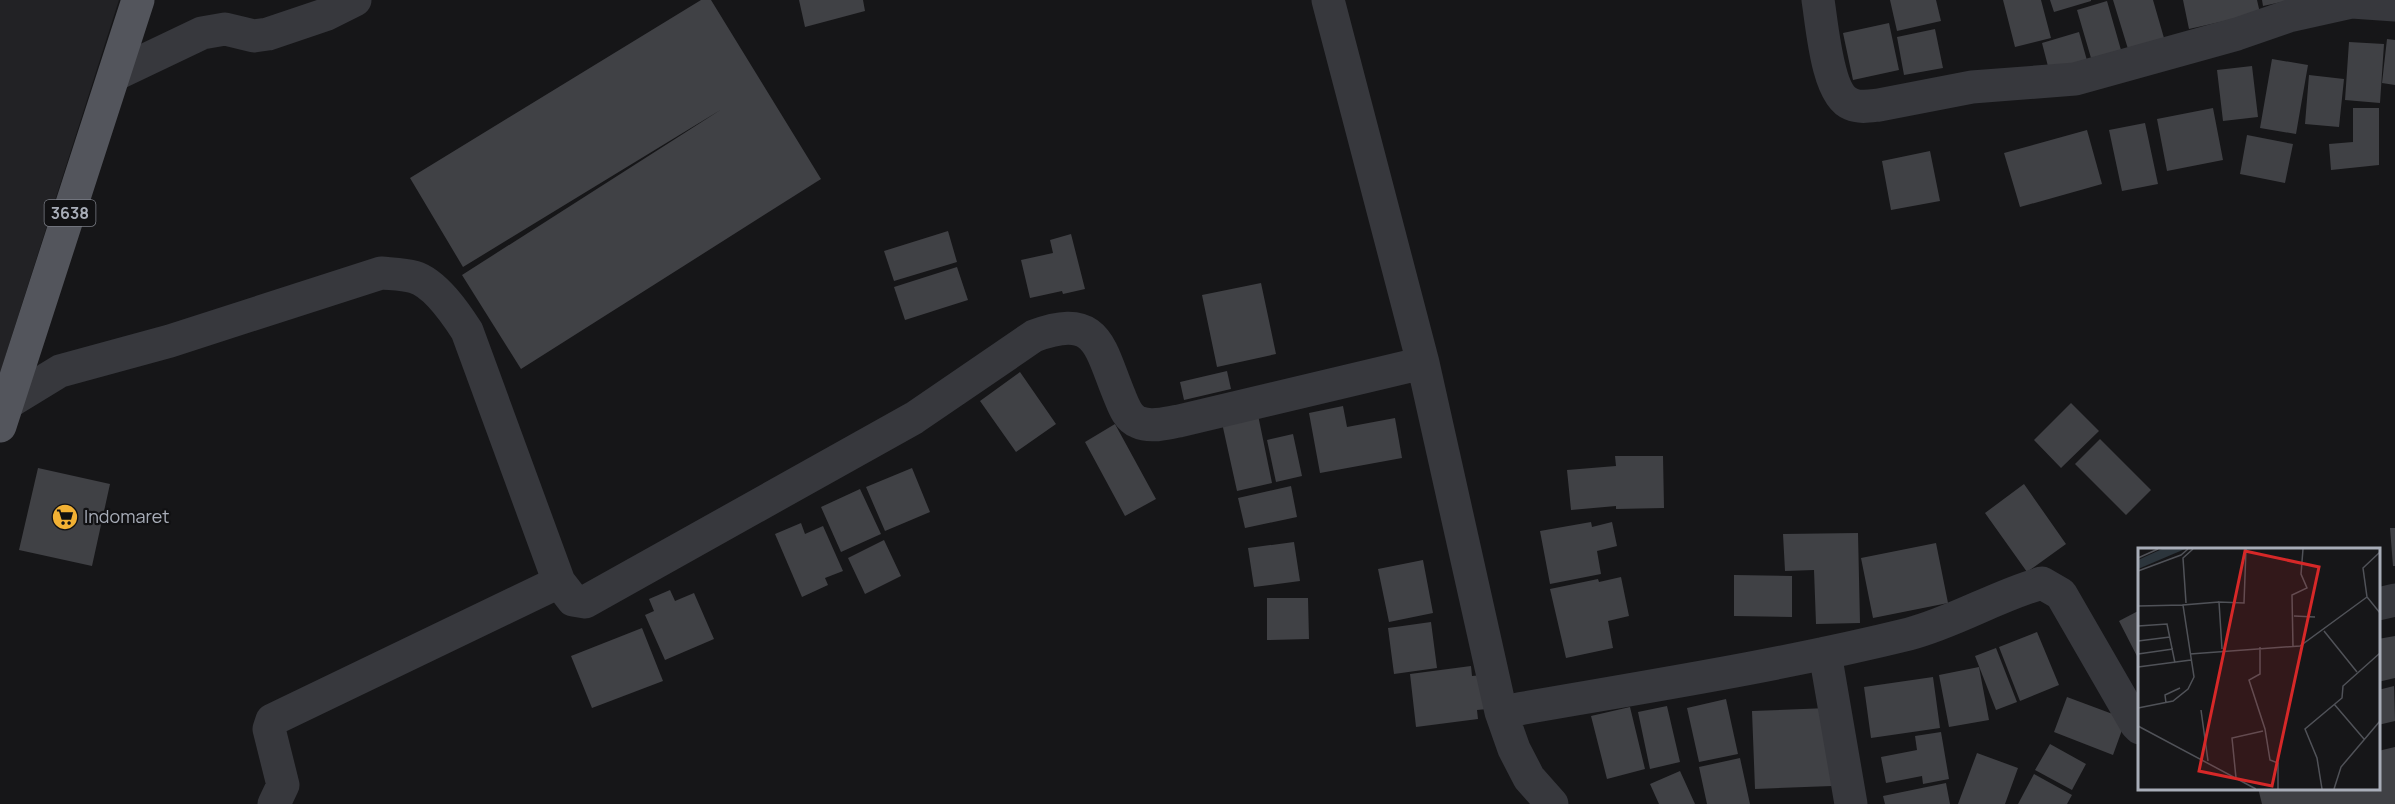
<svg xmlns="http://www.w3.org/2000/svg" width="2395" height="804" font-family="Manrope,sans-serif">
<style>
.built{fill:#222225}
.building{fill:#404145}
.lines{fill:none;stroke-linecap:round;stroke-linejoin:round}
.minor{stroke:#37383d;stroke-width:33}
.major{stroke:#53555c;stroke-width:33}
.labels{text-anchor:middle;stroke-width:4.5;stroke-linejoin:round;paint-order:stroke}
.shield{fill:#111113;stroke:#7b7e86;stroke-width:1.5}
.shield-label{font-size:16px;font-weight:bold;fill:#a8adb8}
.poi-label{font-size:18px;fill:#a8adb8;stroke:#111113;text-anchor:start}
.inset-road{fill:none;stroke:#505258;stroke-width:1.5}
.view{fill:#d62828;fill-opacity:0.15;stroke:#d62828;stroke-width:3}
.inset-edge{fill:none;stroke:#a8adb8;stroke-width:3}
</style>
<rect width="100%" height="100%" fill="#161618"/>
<path class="built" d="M 0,0 L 119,0 L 0,373 Z"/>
<path class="building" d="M 701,0 L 711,0 L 821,179 L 521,369 L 462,275 L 722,109 L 463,267 L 410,178 Z
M 799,0 L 863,0 L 865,11 L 805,27 Z
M 1890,0 L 1936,0 L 1941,21 L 1897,31 Z
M 2003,0 L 2041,0 L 2051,38 L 2015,47 Z
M 2050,0 L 2091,0 L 2091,1 L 2054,12 Z
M 2113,0 L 2153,0 L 2164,38 L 2128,49 Z
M 2183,0 L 2257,0 L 2260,13 L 2189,29 Z
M 2262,0 L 2286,0 L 2286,1 L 2263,6 Z
M 2107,1 L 2121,50 L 2091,58 L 2077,10 Z
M 1889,23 L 1899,70 L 1853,80 L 1843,33 Z
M 1935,29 L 1943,68 L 1904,75 L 1897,37 Z
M 2079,32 L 2088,64 L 2050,74 L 2042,43 Z
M 2387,39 L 2395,40 L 2395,85 L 2382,83 Z
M 2349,42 L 2384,44 L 2380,103 L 2345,100 Z
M 2272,59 L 2308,65 L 2296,134 L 2260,128 Z
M 2252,66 L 2258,117 L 2223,121 L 2217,70 Z
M 2309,75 L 2344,79 L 2339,127 L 2305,124 Z
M 2213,108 L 2223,160 L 2167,171 L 2157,119 Z
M 2353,108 L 2379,108 L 2379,165 L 2331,170 L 2329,144 L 2353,142 Z
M 2145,123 L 2158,184 L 2122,191 L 2109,130 Z
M 2087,130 L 2102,184 L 2020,207 L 2004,153 Z
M 2247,135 L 2293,144 L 2285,183 L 2240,174 Z
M 1930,151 L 1940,201 L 1891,210 L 1882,161 Z
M 948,231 L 957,262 L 894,281 L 884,251 Z
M 1071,234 L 1085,289 L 1063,294 L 1062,291 L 1030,298 L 1021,260 L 1053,253 L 1050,240 Z
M 957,267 L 968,300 L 905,320 L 894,287 Z
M 1261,283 L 1276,354 L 1217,367 L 1202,295 Z
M 1227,371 L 1231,389 L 1184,400 L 1180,382 Z
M 1020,372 L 1056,424 L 1016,452 L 980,401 Z
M 2071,403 L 2099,431 L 2061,468 L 2034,440 Z
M 1343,406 L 1347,427 L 1395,418 L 1402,458 L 1320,473 L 1309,413 Z
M 1258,415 L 1272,483 L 1237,491 L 1222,423 Z
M 1115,424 L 1156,499 L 1125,516 L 1085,442 Z
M 1293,434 L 1302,476 L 1276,482 L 1267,440 Z
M 2100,439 L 2151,490 L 2126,515 L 2075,464 Z
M 1615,456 L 1663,456 L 1664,508 L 1616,509 L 1616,506 L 1571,510 L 1567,470 L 1616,466 Z
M 38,468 L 110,484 L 92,566 L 19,550 Z
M 912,468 L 930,512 L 885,531 L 866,487 Z
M 2024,484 L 2066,544 L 2027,572 L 1985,513 Z
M 1291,486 L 1297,517 L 1245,528 L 1238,498 Z
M 860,489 L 881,534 L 841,552 L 821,507 Z
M 1591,522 L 1592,527 L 1612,522 L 1617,546 L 1597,551 L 1601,574 L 1550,584 L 1540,531 Z
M 801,523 L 805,534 L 823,526 L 843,571 L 825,578 L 828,585 L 802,597 L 775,534 Z
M 2390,528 L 2395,528 L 2395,566 L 2393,566 Z
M 1858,533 L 1860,623 L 1816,624 L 1814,570 L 1785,571 L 1783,534 Z
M 884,540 L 901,576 L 865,594 L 848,558 Z
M 1294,542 L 1300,581 L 1254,587 L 1248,548 Z
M 1936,543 L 1948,603 L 1873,618 L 1861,558 Z
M 1423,560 L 1433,613 L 1389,622 L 1378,569 Z
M 1734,575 L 1792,576 L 1792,617 L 1734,616 Z
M 1621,577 L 1629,616 L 1608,621 L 1613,648 L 1566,658 L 1550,589 L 1598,579 L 1599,582 Z
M 670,590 L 675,601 L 694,593 L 714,639 L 665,660 L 645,615 L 654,611 L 649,599 Z
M 1267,598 L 1308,598 L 1309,639 L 1267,640 Z
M 2140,610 L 2140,662 L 2119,621 Z
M 1431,622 L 1437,668 L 1394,674 L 1388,628 Z
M 642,628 L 663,681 L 592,708 L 571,656 Z
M 2037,632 L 2059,685 L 2020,701 L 1999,647 Z
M 2395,636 L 2395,678 L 2378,682 L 2378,639 Z
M 1996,648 L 2017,702 L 1996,710 L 1975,656 Z
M 1471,666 L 1472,676 L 1483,675 L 1487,709 L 1477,710 L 1478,719 L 1416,727 L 1410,674 Z
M 1979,667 L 1989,720 L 1949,727 L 1939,675 Z
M 1933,677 L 1940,728 L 1871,738 L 1864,687 Z
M 2394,686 L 2395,721 L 2378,725 L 2378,690 Z
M 2067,697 L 2126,719 L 2113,755 L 2054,732 Z
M 1726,699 L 1738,754 L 1699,762 L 1687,708 Z
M 1667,706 L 1680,762 L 1650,769 L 1638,712 Z
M 1630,707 L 1645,769 L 1607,779 L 1591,716 Z
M 1828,708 L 1832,786 L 1755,789 L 1752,711 Z
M 1941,732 L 1949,779 L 1923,784 L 1922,776 L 1886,783 L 1881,757 L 1917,750 L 1915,736 Z
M 2050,744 L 2086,764 L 2072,790 L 2035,770 Z
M 2395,747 L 2395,804 L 2262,804 L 2258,788 L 2378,788 L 2378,751 Z
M 1977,753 L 2018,768 L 2005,804 L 1958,804 Z
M 1740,758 L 1750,804 L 1707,804 L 1699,767 Z
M 1680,771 L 1695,804 L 1659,804 L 1650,784 Z
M 2034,774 L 2072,795 L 2067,804 L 2018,804 Z
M 1946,783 L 1950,804 L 1885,804 L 1883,796 Z"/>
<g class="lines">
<path class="minor" d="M 1328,0 L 1423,363 L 1501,712 L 1514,749 L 1529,778 L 1552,804
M 1818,0 C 1822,24 1827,95 1851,104 C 1860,108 1870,106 1879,105 L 1972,87 L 2075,79 L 2237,34 L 2289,16 L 2352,2 L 2395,5
M 116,74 L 202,33 L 225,29 L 254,36 L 268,34 L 327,14 L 355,0
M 6,404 L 60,371 L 170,341 L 381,273 C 392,274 404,274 414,277 C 435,283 456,314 467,331 L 559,582 L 573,600 L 585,602 L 914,418 L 1034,336 C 1099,312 1099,347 1120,397 C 1124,407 1128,418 1138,422 C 1151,428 1166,423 1179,421 L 1423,363
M 2378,604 L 2395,600
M 1825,653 L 1851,804
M 1501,712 C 1637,688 1775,667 1909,634 C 1955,622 1996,596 2042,583 L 2061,594 L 2136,724 L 2140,728
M 274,804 L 283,785 L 269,729 L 272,720 L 559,582"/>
<path class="major" d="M 0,426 L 138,0"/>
</g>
<defs>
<g id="supermarket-disc" transform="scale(1.35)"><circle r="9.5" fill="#f2b134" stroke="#111113"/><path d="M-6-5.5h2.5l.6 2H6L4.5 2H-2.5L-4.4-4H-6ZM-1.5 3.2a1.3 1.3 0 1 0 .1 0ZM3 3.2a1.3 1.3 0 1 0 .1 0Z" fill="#111"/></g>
</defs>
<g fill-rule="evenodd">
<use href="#supermarket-disc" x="65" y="517"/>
</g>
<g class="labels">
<rect class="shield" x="44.5" y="200" width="51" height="26" rx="4.5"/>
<g class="shield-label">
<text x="70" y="219">3638</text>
</g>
<g class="poi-label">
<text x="84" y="523">Indomaret</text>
</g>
</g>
<g transform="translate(2138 548)">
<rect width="242" height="242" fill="#161618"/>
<path d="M 24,1 L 47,1 L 0,21 L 0,12 Z" fill="#2c353c"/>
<path class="inset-road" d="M 242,4 L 225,20 L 229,49 L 242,65M 0,10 L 20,1M 0,23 L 43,7 L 50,1M 48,55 L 45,10 L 55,1M 0,58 L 45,57M 156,68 L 177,69M 0,78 L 29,76 L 37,115M 186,83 L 219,124M 0,93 L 32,89M 122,99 L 122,126 L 111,132 L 127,181 L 132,212 L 140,215 L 140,241M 155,99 L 154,47 L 169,40 L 163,26 L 165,1M 84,101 L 81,54 L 106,55 L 108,1M 0,106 L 35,101M 52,106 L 162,98 L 229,49M 0,119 L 53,112M 28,155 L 27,147 L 42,140M 196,156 L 226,191M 0,160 L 35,153 L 50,141 L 56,129 L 45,57 L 81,54M 63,162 L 70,213M 0,178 L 118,241M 98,230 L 94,190 L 125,183M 184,241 L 179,210 L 167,181 L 204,150 L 205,138 L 242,105M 196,241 L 203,219 L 242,173"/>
<path class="view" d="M 107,3 L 181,19 L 134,238 L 61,223 Z"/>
<rect width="242" height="242" class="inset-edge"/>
</g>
</svg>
